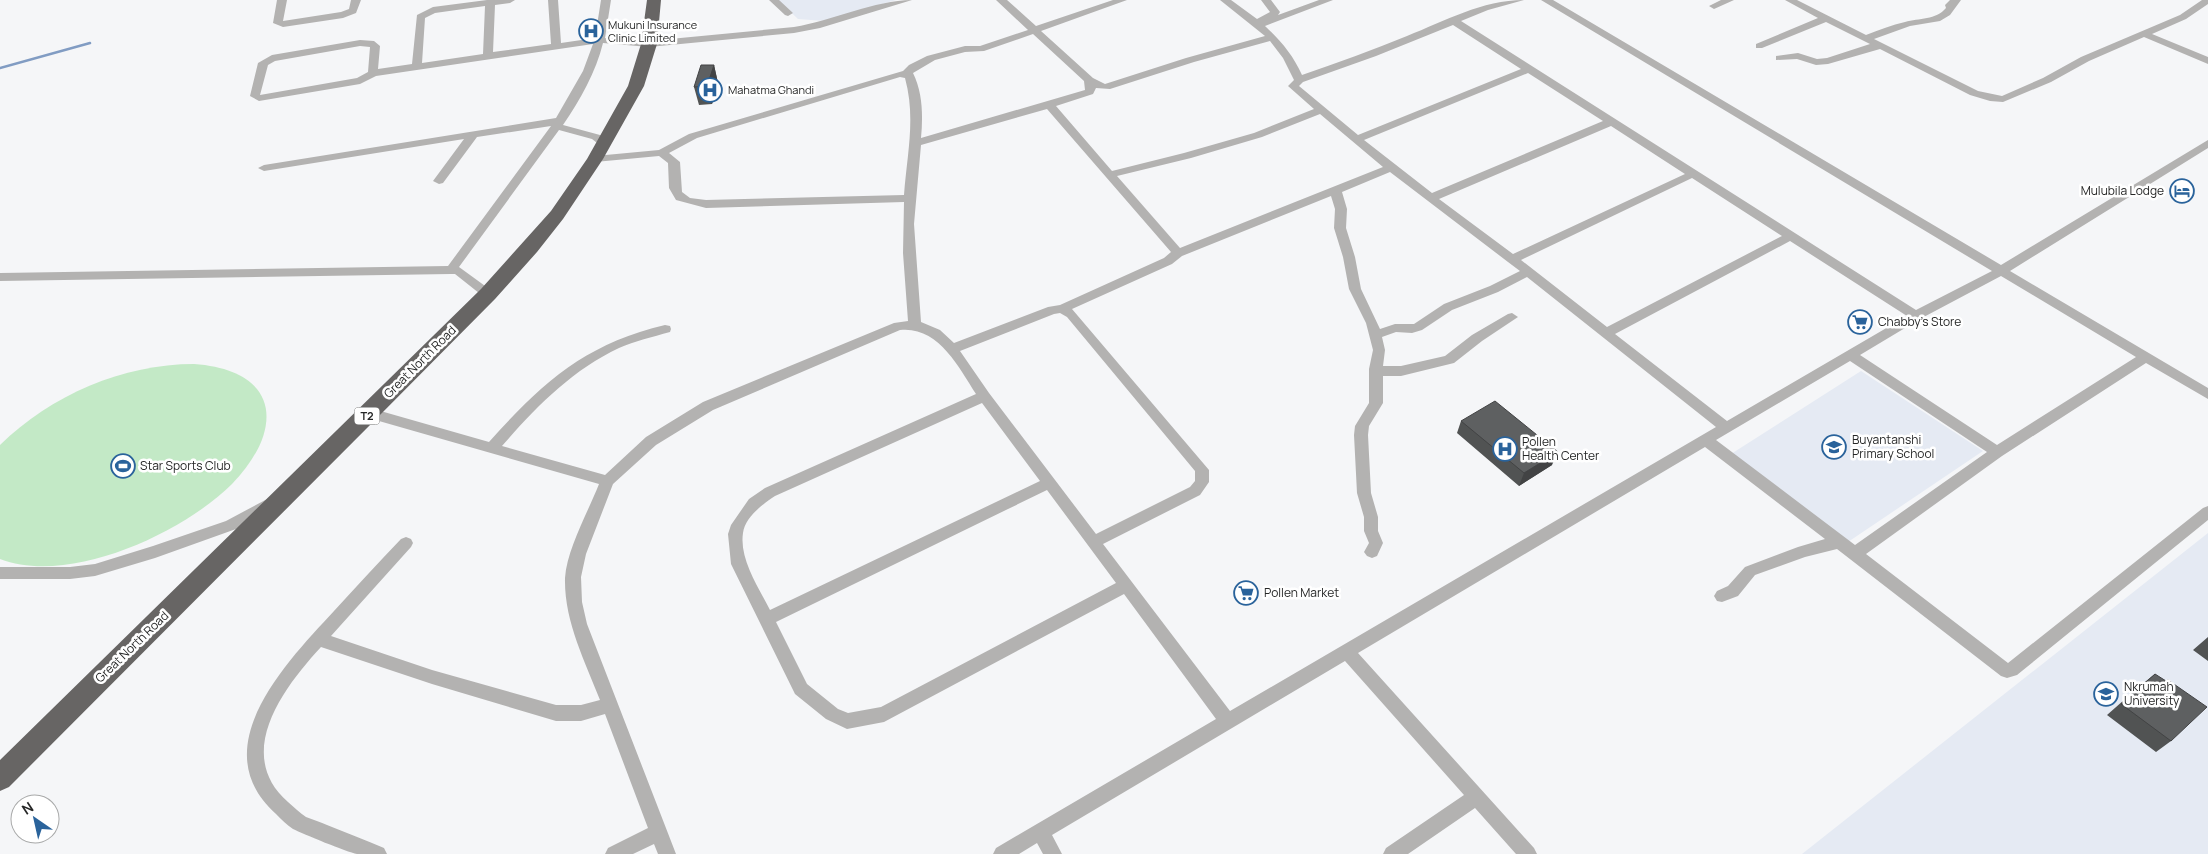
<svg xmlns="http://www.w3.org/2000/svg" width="2208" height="854" font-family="Manrope,sans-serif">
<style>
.built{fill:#e5eaf3}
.green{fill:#c3e9c6}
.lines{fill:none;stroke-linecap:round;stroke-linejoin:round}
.stream{stroke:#819cc3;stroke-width:2.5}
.minor{fill:#b3b2b1;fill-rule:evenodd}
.highway{fill:#676564;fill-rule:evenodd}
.wall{fill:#515353}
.shaded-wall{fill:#424344}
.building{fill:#5e6061;stroke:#424344}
.labels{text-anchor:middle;stroke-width:5;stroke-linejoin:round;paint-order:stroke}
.far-poi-label{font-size:11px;fill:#262727;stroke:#fff;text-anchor:start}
.shield{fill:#fff;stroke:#676868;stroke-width:1}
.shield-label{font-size:11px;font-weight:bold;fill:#262727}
.poi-label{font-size:12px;fill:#262727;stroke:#fff;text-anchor:start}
.street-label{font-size:12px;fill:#262727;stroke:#fff}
</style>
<rect width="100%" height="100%" fill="#f5f6f8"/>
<path class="built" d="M 778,0 L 896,0 L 824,21 L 798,19 Z
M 1861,371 L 1983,451 L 1845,544 L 1731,454 Z
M 2208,533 L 2208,854 L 1802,854 Z"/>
<path class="green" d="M 194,364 C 279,370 286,428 232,484 C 183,533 69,586 0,559 L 0,445 C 51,395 123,364 194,364 Z"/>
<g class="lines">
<path class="stream" d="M 0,68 L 90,43"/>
<path class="minor" d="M 277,0 L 287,0 L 283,21 L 341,12 L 349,9 L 351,0 L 361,0 L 356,13 L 343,18 L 283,27 L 273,23 Z
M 487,0 L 515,0 L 510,3 L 495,5 L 493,52 L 551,44 L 548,0 L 558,0 L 561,43 L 595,38 L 601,0 L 611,0 L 605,38 L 649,41 L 794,27 C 832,21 875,0 912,0 L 820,28 L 794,33 L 649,47 L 603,43 C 596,72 580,100 563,125 L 600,135 L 610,144 L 609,146 L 601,146 L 592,139 L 559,130 L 459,267 L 492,291 L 494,294 L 492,297 L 484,297 L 455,274 L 451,274 L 0,281 L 0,273 L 448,266 L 551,126 L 477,137 L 443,183 L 439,184 L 433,181 L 464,139 L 264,171 L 258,168 L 264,165 L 556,118 L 583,71 L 593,44 L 376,76 L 360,84 L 259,101 L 250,96 L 258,63 L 272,55 L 360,40 L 374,41 L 380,46 L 378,69 L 412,64 L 417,15 L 433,7 ZM 485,6 L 483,54 L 422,63 L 425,18 L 435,13 ZM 360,46 L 370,47 L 368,72 L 357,78 L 260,95 L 268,65 L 275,61 Z
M 769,0 L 779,0 L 793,13 L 788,16 L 785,15 Z
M 996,0 L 1007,0 L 1036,26 L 1113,0 L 1127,0 L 1041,31 L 1093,78 L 1105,84 L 1186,58 L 1265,36 L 1220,0 L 1231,0 L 1257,19 L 1270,12 L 1261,0 L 1271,0 L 1280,12 L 1278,15 L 1319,0 L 1333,0 L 1265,26 C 1281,41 1293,55 1302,75 C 1337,63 1373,50 1407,36 C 1445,21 1482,0 1524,0 L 1488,10 L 1461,21 L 1916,310 L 1992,271 L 1541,0 L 1553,0 L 2001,265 L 2208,140 L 2208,148 L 2010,271 L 2208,388 L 2208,399 L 2146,363 L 2002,456 L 1866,554 L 2008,663 L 2203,508 L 2208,506 L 2208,520 L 2017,675 L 2007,678 L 2001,676 L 1837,549 L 1805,557 L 1755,575 L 1738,596 L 1722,602 L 1717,601 L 1714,596 L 1717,591 L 1728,586 L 1745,567 L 1798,547 L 1825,539 L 1705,447 L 1358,653 L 1534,848 L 1537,854 L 1516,854 L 1475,808 L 1408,854 L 1383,854 L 1386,848 L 1464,795 L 1345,661 L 1052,835 L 1062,854 L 1043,854 L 1037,843 L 1019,854 L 993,854 L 996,848 L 1216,719 L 1124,594 L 884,722 L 847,729 L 826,719 L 795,694 L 731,564 L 728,534 L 731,525 L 749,499 L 765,488 L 976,394 C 958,366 938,326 900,330 L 713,410 L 656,445 L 613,484 L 586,554 L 581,577 L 582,602 L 587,624 L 676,854 L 658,854 L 654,844 L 633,854 L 605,854 L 608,848 L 648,828 L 605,714 L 581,721 L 556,721 L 432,684 L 321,647 C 284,687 233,754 288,802 C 294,807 300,813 306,817 C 313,820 321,822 327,825 C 346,833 366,840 384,848 L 387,854 C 377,854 366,854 357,854 C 347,852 303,834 293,829 C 287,825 281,819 276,814 C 202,748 287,662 334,611 C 356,587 378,563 401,539 L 406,537 L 411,539 L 413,543 L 411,547 L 331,636 L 432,670 L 556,705 L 581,705 L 600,700 C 585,661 564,621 565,578 C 567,549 588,512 599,484 L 365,417 L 363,413 L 365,409 L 370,408 L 489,442 C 543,382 585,344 665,325 L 670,326 L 671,329 L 670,332 C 652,337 635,341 619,348 C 572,370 535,408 502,446 L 605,475 L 646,437 L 703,402 L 894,323 L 908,321 L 903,253 L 904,202 L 706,208 L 676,200 L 669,188 L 668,163 L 659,156 L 595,162 L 590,159 L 595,156 L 659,150 L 689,134 L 903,71 L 909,65 L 927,56 L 965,46 L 980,46 L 1028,30 ZM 1453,25 L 1521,69 L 1358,135 L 1299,86 L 1303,82 L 1376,56 ZM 1033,34 L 1084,81 L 1085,90 L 921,138 C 923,117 923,93 913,73 L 935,60 L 965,52 L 984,51 ZM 1270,41 L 1283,58 L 1294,80 L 1288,86 L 1314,109 L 1254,133 L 1184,153 L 1112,171 L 1056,106 L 1093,94 L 1096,88 L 1110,89 L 1194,62 ZM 1528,73 L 1603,121 L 1432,193 L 1364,140 ZM 900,77 L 905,78 C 916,118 907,154 904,195 L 706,200 L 690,198 L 682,192 L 680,162 L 669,153 L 697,138 ZM 1047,109 L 1171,252 L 1164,258 L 1060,305 L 1048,307 L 954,343 L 940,330 L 921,322 L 914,224 L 921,145 ZM 1320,114 L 1383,167 L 1180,248 L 1117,176 L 1191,158 L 1262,137 ZM 1611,126 L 1685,174 L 1513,254 L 1439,199 ZM 1390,172 L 1508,262 L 1520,271 L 1490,286 L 1444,304 L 1414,324 L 1395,324 L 1380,329 L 1361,289 L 1355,257 L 1346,228 L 1347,209 L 1342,192 ZM 1692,178 L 1782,236 L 1607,327 L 1521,260 ZM 1331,196 L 1335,209 L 1334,228 L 1343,257 L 1349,289 L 1366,323 L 1373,350 L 1369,369 L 1369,403 L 1355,426 L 1354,435 L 1357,493 L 1364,517 L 1364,531 L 1369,543 L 1364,552 L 1367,556 L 1372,558 L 1377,556 L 1383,543 L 1378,531 L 1378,517 L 1371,493 L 1368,435 L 1369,426 L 1383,403 L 1383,376 L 1401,376 L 1454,363 L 1482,341 L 1518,317 L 1512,313 L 1508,314 L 1472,335 L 1445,356 L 1401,366 L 1383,366 L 1385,350 L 1382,337 L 1396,332 L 1412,333 L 1422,330 L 1452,310 L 1498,292 L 1527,277 L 1716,427 L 1230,711 L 1103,544 L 1200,495 L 1209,482 L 1209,470 L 1072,309 L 1172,264 L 1182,256 ZM 1790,241 L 1907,316 L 1727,421 L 1615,334 ZM 2001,276 L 2136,357 L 1997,445 L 1860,355 L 1920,319 ZM 1060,313 L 1067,317 L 1195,471 L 1195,481 L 1190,487 L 1096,534 L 989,393 L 960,351 L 1054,314 ZM 1850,361 L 1987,452 L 1855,545 L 1716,440 ZM 982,403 L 1040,481 L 770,610 C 759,588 739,559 743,533 C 745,517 763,504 775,496 ZM 1047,490 L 1116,583 L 881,707 L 848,713 L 838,709 L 807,684 L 776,622 Z
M 1721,0 L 1734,0 L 1714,9 L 1709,6 Z
M 1785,0 L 1797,0 L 1866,35 C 1879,30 1892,25 1905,22 C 1919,18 1936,20 1946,8 L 1945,5 L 1950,0 L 1961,0 L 1950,15 L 1940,21 L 1910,26 L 1874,39 L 1978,91 L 2002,96 L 2043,78 L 2081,57 L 2180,15 L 2202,0 L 2208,0 L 2208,4 L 2186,19 L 2152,34 L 2208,57 L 2208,64 L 2144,37 L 2089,61 L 2051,82 L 2003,102 L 1990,101 L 1970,95 L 1880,49 L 1828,64 L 1816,65 L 1797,59 L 1776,60 L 1776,56 L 1798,53 L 1817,59 L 1827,58 L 1870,44 L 1826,22 L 1762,48 L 1756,48 L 1756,44 L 1818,18 Z
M 269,498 L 274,500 L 276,504 L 274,508 L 236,529 L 155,558 L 95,576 L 70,579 L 0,579 L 0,567 L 70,567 L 95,564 L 153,546 L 226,521 Z"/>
<path class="highway" d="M 647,0 L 661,0 L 657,44 L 644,86 L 603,159 L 563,219 L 537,252 L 495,299 L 377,418 L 9,787 L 0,791 L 0,760 L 481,289 L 551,211 L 587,159 L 628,86 L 641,44 Z"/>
</g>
<path class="wall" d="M 714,65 L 718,83 L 712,104 L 699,105 L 694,87 Z
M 1461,421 L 1552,465 L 1519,486 L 1457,433 Z
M 2208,637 L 2208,661 L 2193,650 Z
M 2155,674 L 2171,741 L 2156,752 L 2107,715 L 2141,685 Z"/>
<path class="shaded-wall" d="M 714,65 L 718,83 L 712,104 L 707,86 Z
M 1558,452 L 1552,465 L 1519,486 L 1524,473 Z"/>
<path class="building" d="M 701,65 L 714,65 L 707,86 L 694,87 Z
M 1495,401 L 1558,452 L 1524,473 L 1461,421 Z
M 2155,674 L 2166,681 L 2168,680 L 2207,707 L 2171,741 L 2121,704 Z"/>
<defs>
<g id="hospital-ring" transform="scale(1.25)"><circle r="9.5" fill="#fff" stroke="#2a639b" stroke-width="1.5"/><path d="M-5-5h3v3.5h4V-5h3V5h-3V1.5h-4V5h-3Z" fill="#2a639b"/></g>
<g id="hotel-ring" transform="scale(1.25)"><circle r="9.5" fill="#fff" stroke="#2a639b" stroke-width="1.5"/><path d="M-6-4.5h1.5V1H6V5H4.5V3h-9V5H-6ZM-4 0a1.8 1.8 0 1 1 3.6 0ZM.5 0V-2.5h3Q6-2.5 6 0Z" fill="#2a639b"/></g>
<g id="supermarket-ring" transform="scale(1.25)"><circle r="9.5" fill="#fff" stroke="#2a639b" stroke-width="1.5"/><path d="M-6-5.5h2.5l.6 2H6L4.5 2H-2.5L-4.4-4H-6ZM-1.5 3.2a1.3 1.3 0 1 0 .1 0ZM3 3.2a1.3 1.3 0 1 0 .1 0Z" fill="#2a639b"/></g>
<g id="school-ring" transform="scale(1.25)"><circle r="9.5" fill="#fff" stroke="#2a639b" stroke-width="1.5"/><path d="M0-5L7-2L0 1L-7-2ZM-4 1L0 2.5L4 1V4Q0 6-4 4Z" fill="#2a639b"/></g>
<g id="stadium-ring" transform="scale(1.25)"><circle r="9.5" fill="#fff" stroke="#2a639b" stroke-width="1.5"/><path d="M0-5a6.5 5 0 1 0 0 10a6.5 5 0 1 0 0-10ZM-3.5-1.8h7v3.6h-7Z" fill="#2a639b"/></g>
<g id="university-ring" transform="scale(1.25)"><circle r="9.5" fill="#fff" stroke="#2a639b" stroke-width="1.5"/><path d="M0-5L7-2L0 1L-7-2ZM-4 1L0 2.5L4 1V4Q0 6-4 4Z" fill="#2a639b"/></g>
</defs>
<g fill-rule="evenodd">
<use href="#hospital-ring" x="591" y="31"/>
<use href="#hospital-ring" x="710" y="90"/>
<use href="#hotel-ring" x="2182" y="191"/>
<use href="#supermarket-ring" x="1860" y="322"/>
<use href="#school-ring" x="1834" y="447"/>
<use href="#hospital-ring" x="1505" y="449"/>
<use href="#stadium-ring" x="123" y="466"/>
<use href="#supermarket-ring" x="1246" y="593"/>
<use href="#university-ring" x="2106" y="694"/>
</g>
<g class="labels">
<g class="far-poi-label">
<text x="608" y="29">Mukuni Insurance<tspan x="608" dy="13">Clinic Limited</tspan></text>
<text x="728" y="94">Mahatma Ghandi</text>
</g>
<rect class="shield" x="354.5" y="407.5" width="25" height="17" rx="4"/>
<g class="shield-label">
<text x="367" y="420">T2</text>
</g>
<g class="poi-label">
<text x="2164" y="195" text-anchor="end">Mulubila Lodge</text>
<text x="1878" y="326">Chabby's Store</text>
<text x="1852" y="444">Buyantanshi<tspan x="1852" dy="14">Primary School</tspan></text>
<text x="1522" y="446">Pollen<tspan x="1522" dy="14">Health Center</tspan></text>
<text x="140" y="470">Star Sports Club</text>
<text x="1264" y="597">Pollen Market</text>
<text x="2124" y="691">Nkrumah<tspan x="2124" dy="14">University</tspan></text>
</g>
<g class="street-label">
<text transform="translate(420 362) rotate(-45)" y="4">Great North Road</text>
<text transform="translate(132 647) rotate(-44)" y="4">Great North Road</text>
</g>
</g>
<g transform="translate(35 819) rotate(326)"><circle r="24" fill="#ffffff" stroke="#a8a9a9"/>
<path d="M0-4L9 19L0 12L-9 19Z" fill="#2a639b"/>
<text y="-8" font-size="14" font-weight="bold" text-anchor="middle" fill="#262727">N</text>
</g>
</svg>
